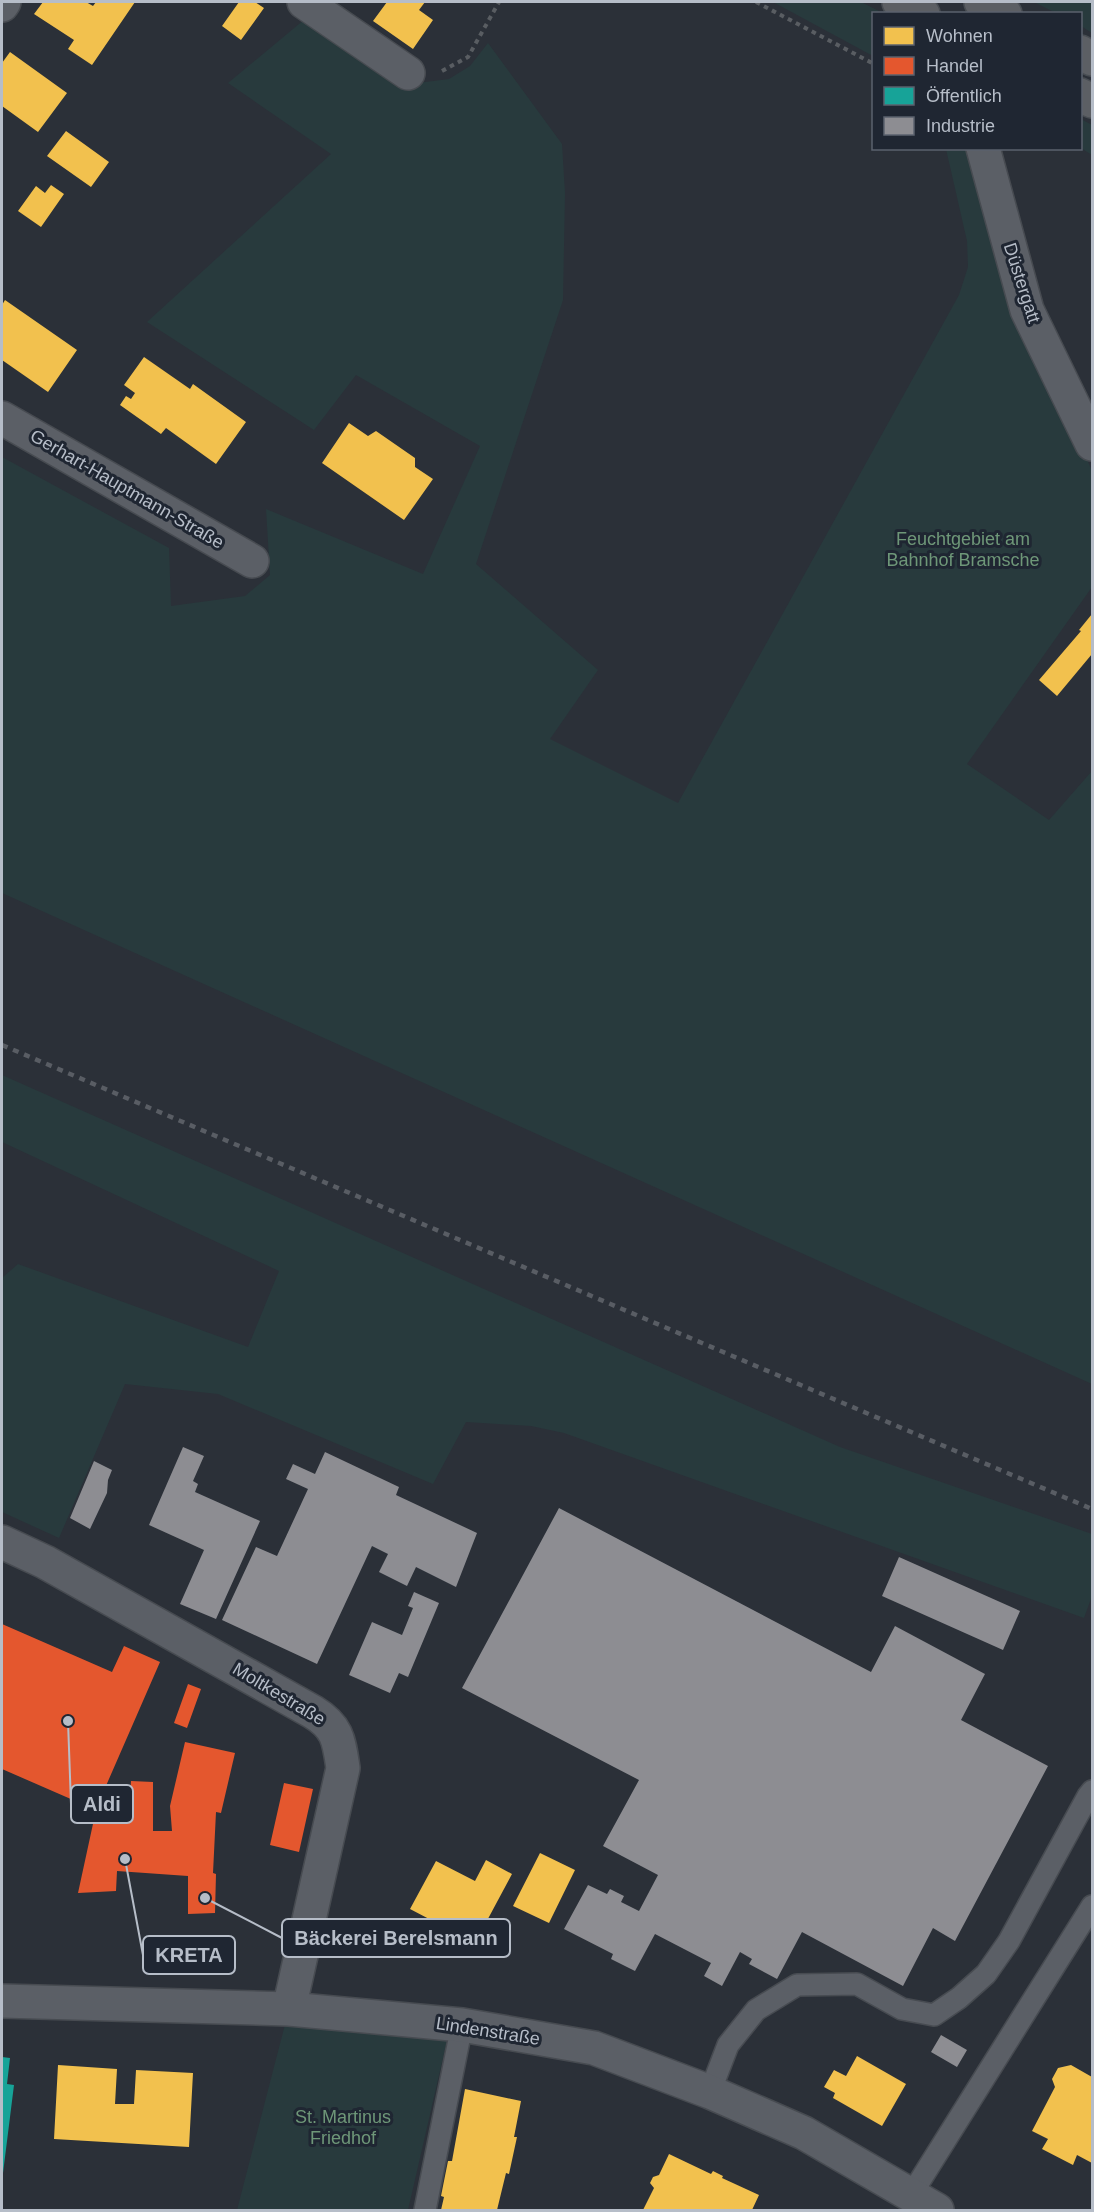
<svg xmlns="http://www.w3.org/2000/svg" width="1094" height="2212" font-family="Arial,sans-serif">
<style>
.green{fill:#283a3d}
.homes{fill:#f2c14e}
.shops{fill:#e4572e}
.public{fill:#17a398}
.industry{fill:#8d8d92}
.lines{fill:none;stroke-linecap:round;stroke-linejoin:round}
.service-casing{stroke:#474b51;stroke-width:24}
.minor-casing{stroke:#474b51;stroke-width:36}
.trunk-casing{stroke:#484d53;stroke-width:36}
.path{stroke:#595d62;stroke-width:4;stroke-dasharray:4.5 4.5;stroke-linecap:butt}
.service{stroke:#5b5f66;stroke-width:21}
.minor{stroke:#5b5f66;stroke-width:33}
.trunk{stroke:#5c5f64;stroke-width:33}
.rail{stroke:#595d64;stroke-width:4.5;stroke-dasharray:6 6;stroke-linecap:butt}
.labels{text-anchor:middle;stroke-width:6;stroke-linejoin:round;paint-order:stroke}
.street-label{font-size:18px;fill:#b6bdc8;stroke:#1f2632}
.park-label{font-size:18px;fill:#6e9778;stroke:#1f2632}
.leader{fill:none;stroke:#b6bdc8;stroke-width:2}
.callout-dot{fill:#b6bdc8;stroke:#1f2632;stroke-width:2}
.callout{fill:#1f2632;stroke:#b6bdc8;stroke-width:2}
.callout-label{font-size:20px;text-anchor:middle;font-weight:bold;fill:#b6bdc8}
</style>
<rect width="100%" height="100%" fill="#2b3038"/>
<path class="green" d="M 773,2 L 861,2 L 883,13 L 874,14 L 873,56 Z
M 1034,2 L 1092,2 L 1092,33 L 1081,26 L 1080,14 L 1056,13 Z
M 305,19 L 402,85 L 449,79 L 470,66 L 488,43 L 562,144 L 565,193 L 563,300 L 476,564 L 598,670 L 550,739 L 678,803 L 959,295 L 968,267 L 967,241 L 946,149 L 970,149 L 1021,308 L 1092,471 L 1092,587 L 967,764 L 1049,820 L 1092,771 L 1092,1384 L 2,893 L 2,457 L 169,548 L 171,606 L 245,596 L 270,575 L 266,509 L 423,574 L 480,446 L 356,375 L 314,430 L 147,322 L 331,154 L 228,83 Z
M 1081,119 L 1092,125 L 1092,155 L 1081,148 Z
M 2,1075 L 840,1447 L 1092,1534 L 1092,1596 L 1084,1618 L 564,1433 L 531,1426 L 466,1422 L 433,1484 L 218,1394 L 125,1384 L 59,1538 L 2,1512 L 2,1278 L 18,1264 L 248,1347 L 279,1271 L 2,1142 Z
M 289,2009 L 451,2023 L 408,2210 L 237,2210 Z"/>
<path class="homes" d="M 43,2 L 86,2 L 93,6 L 96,2 L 135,2 L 92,65 L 68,49 L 74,40 L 34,14 Z
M 239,2 L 255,2 L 264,8 L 241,40 L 222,26 Z
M 387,2 L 425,2 L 419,10 L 433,20 L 413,49 L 373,21 Z
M 10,52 L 67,93 L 38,132 L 2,106 L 2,63 Z
M 66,131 L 109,162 L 91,187 L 47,156 Z
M 51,185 L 64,194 L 41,227 L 18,211 L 36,186 L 45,193 Z
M 5,300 L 77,350 L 48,392 L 2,360 L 2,305 Z
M 144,357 L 190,389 L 193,384 L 246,422 L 216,464 L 166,428 L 161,434 L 120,405 L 126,396 L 131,399 L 135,393 L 124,385 Z
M 349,423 L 368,436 L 376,431 L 415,458 L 415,467 L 433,479 L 404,520 L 322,463 Z
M 1092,614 L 1092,654 L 1057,696 L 1039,680 L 1081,631 L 1079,630 Z
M 540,1853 L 575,1870 L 549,1923 L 513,1906 Z
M 486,1860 L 512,1874 L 475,1943 L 410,1909 L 436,1861 L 475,1881 Z
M 857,2056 L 906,2084 L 882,2126 L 833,2098 L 835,2093 L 824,2087 L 834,2070 L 846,2076 Z
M 58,2065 L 117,2069 L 115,2104 L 134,2104 L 136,2070 L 193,2073 L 189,2147 L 54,2139 Z
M 1071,2065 L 1092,2077 L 1092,2163 L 1077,2155 L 1073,2165 L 1042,2149 L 1048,2139 L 1032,2131 L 1055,2087 L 1052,2079 L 1058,2068 Z
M 465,2089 L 521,2101 L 514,2137 L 517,2137 L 509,2174 L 506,2173 L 497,2210 L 441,2210 L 444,2197 L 441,2196 L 448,2161 L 452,2161 Z
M 669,2154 L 711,2174 L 713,2171 L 723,2176 L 722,2178 L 759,2195 L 752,2210 L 643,2210 L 654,2188 L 650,2183 L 653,2177 L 659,2175 Z"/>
<path class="shops" d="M 2,1624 L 112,1672 L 124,1646 L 160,1662 L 102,1795 L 130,1797 L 131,1781 L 153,1782 L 153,1831 L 172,1831 L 170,1806 L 185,1742 L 235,1753 L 221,1813 L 216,1812 L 213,1873 L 216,1874 L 215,1913 L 188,1914 L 188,1876 L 117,1871 L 116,1891 L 78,1893 L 96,1810 L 2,1769 Z
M 188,1684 L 201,1689 L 187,1728 L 174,1723 Z
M 284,1783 L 313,1789 L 299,1852 L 270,1845 Z"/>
<path class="public" d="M 2,2057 L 10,2058 L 7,2084 L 14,2085 L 3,2173 Z"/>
<path class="industry" d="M 183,1447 L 204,1456 L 193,1481 L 198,1484 L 195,1492 L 260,1521 L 216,1619 L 180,1604 L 204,1550 L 149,1525 Z
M 325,1452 L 399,1487 L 396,1495 L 477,1533 L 456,1587 L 416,1567 L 407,1586 L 379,1572 L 388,1554 L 372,1546 L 317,1664 L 222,1620 L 256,1547 L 277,1556 L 308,1489 L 286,1479 L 293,1464 L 315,1474 Z
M 94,1461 L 112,1470 L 108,1480 L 107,1493 L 90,1529 L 70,1518 Z
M 559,1508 L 871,1672 L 895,1626 L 985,1674 L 961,1720 L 1048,1766 L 955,1941 L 933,1928 L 903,1986 L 802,1932 L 777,1979 L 749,1964 L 752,1959 L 740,1952 L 722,1986 L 704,1976 L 711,1963 L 655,1934 L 635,1971 L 611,1959 L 613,1954 L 564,1929 L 588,1885 L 607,1894 L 610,1889 L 624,1896 L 621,1902 L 639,1911 L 658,1875 L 603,1846 L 639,1780 L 462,1688 Z
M 899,1557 L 1020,1611 L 1003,1650 L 882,1596 Z
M 414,1592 L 439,1603 L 408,1677 L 399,1673 L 390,1693 L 349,1675 L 372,1622 L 402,1635 L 413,1608 L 408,1606 Z
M 941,2035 L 967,2050 L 957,2067 L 931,2052 Z"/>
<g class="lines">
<g class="service-casing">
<path id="service" d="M 710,2092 L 728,2045 L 756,2010 L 797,1985 L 857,1984 L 902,2009 L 934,2015 L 959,1998 L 986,1974 L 1009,1941 L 1088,1796 L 1092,1791
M 911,2195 L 1092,1906
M 425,2210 L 462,2025"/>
</g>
<g class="minor-casing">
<path id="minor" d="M 304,2 L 408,73
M 2,5 L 4,2
M 983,148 L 1027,310 L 1092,444
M 2,418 L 252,561
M 2,1542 L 45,1562 L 313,1712 C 338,1727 339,1741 343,1768 L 289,2009
M 2,2001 L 289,2009 L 462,2025 L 594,2048 L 710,2092 L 804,2133 L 937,2210"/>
</g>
<g class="trunk-casing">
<path id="trunk" d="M 899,2 L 923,14
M 981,2 L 1005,14
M 1080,52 L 1092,59
M 1080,95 L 1092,101"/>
</g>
<path class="path" d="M 756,2 L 874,64
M 442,71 L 468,57 L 499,2"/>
<use href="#service" class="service"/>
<use href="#minor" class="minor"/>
<use href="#trunk" class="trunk"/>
<path class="rail" d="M 2,1045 L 1092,1509"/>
</g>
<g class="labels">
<g class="street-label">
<text transform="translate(1022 283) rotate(72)" y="6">Düstergatt</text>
<text transform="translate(127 489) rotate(30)" y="6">Gerhart-Hauptmann-Straße</text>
<text transform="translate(279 1694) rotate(31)" y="6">Moltkestraße</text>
<text transform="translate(488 2031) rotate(9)" y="6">Lindenstraße</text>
</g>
<g class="park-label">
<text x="963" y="545">Feuchtgebiet am<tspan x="963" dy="21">Bahnhof Bramsche</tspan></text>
<text x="343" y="2123">St. Martinus<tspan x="343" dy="21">Friedhof</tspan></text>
</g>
</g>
<path class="leader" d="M68 1721L71 1804M205 1898L282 1938M125 1859L143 1955"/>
<g class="callout-dot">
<circle cx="68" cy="1721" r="6"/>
<circle cx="205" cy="1898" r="6"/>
<circle cx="125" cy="1859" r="6"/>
</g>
<g class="callout">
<rect x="71" y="1785" width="62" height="38" rx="6"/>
<rect x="282" y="1919" width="228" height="38" rx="6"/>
<rect x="143" y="1936" width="92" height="38" rx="6"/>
</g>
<g class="callout-label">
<text x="102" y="1811">Aldi</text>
<text x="396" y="1945">Bäckerei Berelsmann</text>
<text x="189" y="1962">KRETA</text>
</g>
<rect width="1094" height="2212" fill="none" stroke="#b6bdc8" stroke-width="6"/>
<rect x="872" y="12" width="210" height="138" fill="#1f2632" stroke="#5b626e" stroke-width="1.5"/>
<rect x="884" y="27" width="30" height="18" fill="#f2c14e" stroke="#5b626e" stroke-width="1.5"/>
<text x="926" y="42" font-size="18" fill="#b6bdc8">Wohnen</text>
<rect x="884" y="57" width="30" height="18" fill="#e4572e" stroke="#5b626e" stroke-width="1.5"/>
<text x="926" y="72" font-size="18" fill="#b6bdc8">Handel</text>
<rect x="884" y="87" width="30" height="18" fill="#17a398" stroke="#5b626e" stroke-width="1.5"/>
<text x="926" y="102" font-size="18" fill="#b6bdc8">Öffentlich</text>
<rect x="884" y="117" width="30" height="18" fill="#8d8d92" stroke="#5b626e" stroke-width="1.5"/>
<text x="926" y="132" font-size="18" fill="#b6bdc8">Industrie</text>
</svg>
